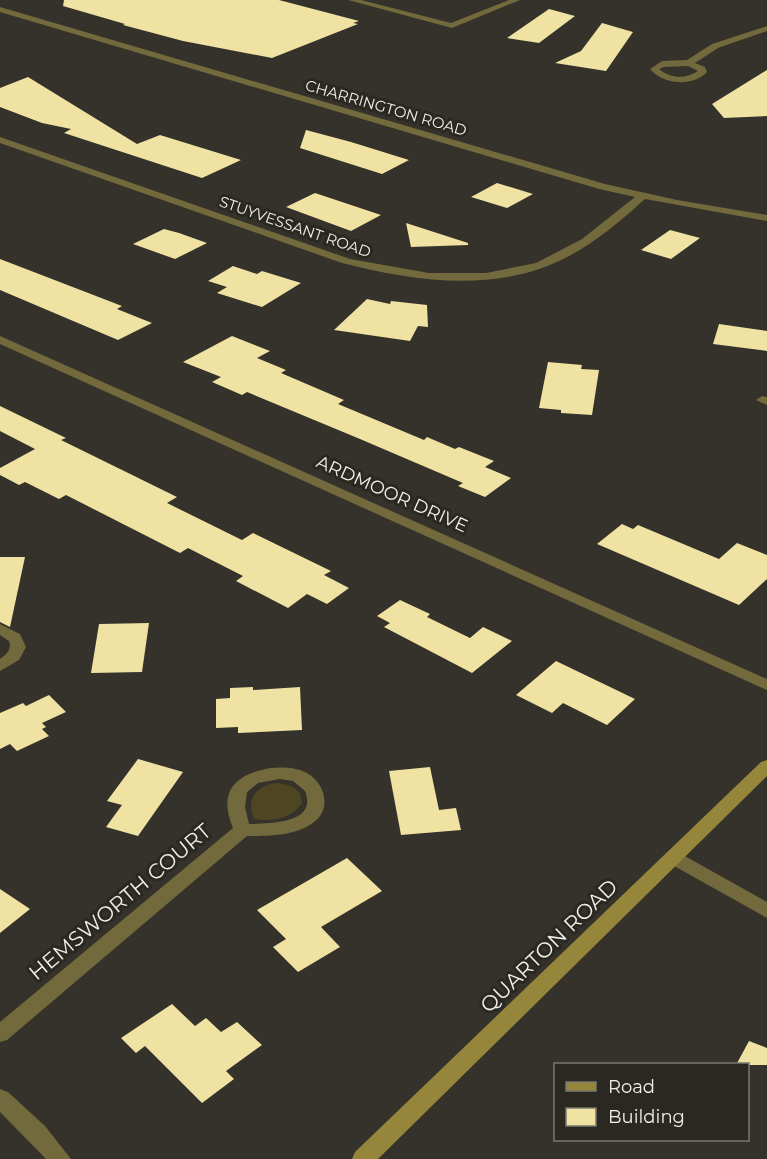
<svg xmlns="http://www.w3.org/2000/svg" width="767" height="1159" font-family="Montserrat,sans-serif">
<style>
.green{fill:#4e4622}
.building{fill:#efe2a2}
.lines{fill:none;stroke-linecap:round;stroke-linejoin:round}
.street{fill:#72693c;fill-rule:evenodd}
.secondary{fill:#95863b;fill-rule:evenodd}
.labels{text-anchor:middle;stroke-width:6;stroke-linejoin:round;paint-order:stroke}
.far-street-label{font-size:15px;fill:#f0efea;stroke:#2a2821}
.street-label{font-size:18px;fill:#f0efea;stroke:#2a2821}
.near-street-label{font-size:21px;fill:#f0efea;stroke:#2a2821}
</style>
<rect width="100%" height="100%" fill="#34322a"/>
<path class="green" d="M 276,783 C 289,784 302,788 302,803 C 292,819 271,822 254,819 C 246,799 255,786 276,783 Z"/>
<path class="building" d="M 64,0 L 279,0 L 359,21 L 353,23 L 358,24 L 272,58 L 183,41 L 123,25 L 125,24 L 63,6 Z
M 549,9 L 575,16 L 539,43 L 507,38 Z
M 602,23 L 633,32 L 606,71 L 555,63 L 581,51 Z
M 767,70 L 767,116 L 724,118 L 712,104 Z
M 28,77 L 137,144 L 160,135 L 241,160 L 202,178 L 64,133 L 71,129 L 42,123 L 0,107 L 0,88 Z
M 306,130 L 351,142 L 409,160 L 382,174 L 300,148 Z
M 497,183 L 533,194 L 507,208 L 471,197 Z
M 315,193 L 381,215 L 351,231 L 286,207 Z
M 406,223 L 468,243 L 468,245 L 411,247 Z
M 164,229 L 179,233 L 207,243 L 175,259 L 133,244 Z
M 670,230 L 700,238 L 671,259 L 641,250 Z
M 0,259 L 122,306 L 117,309 L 152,323 L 118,340 L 0,290 Z
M 233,266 L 257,274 L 262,271 L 301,283 L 262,307 L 217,293 L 227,287 L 208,281 Z
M 367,299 L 390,304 L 391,301 L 427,305 L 428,327 L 418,326 L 410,341 L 334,330 Z
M 719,324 L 767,331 L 767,351 L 713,344 Z
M 232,336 L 270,351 L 257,358 L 286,370 L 281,373 L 344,400 L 338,404 L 424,440 L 427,437 L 455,449 L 459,447 L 494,461 L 485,467 L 511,478 L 485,497 L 458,486 L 463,483 L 360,439 L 247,392 L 242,395 L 212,382 L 221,377 L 183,362 Z
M 548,362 L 582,365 L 581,369 L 599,370 L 592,415 L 561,413 L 561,410 L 539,408 Z
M 0,406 L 66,438 L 61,440 L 177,497 L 167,503 L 242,540 L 253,533 L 331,571 L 324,575 L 349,588 L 327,604 L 307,594 L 288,608 L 236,581 L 243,576 L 188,548 L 180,553 L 66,495 L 59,499 L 25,482 L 19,485 L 0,475 L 0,468 L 35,449 L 0,431 Z
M 622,524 L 633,529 L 638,525 L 719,559 L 737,543 L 767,555 L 767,579 L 739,605 L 597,544 Z
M 0,557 L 25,557 L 10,627 L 0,622 Z
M 400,600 L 430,614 L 427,617 L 470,638 L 483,627 L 512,641 L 472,673 L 384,627 L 390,623 L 377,616 Z
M 149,623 L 142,672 L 91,673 L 99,624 Z
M 556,661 L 635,699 L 607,725 L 563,703 L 552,713 L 516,695 Z
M 253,687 L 253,690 L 300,687 L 302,730 L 238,733 L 238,727 L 216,728 L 216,699 L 230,698 L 230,688 Z
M 49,695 L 66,712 L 42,723 L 46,727 L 42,729 L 49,736 L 17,751 L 10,744 L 0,749 L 0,713 L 23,703 L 26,706 Z
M 138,759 L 183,772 L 138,836 L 106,827 L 122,805 L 107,801 Z
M 430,767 L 439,810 L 456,808 L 461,830 L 401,835 L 389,771 Z
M 347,858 L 382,891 L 321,927 L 340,947 L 298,972 L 273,947 L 286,939 L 257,910 Z
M 0,889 L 30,909 L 0,933 Z
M 172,1004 L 195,1026 L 206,1018 L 221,1032 L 237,1022 L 262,1045 L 226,1071 L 234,1079 L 202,1103 L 145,1046 L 136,1053 L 121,1038 Z
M 749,1041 L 767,1048 L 767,1065 L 736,1065 Z"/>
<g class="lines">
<path class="street" d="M 348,0 L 361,0 L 451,23 L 509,0 L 520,0 L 452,28 Z
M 0,7 L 605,184 L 677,200 L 767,215 L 767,221 L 645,199 C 622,220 598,240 571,255 C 500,294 417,282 342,263 L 0,143 L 0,137 L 350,259 L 429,273 L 486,273 L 536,263 L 582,239 L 635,197 L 599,189 L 0,12 Z
M 767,26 L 767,31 L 718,48 L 695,63 L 705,67 L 707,72 C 693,87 663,85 650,69 L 662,61 L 687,60 L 712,44 ZM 688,66 L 698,71 C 686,79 671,79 659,69 L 664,67 Z
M 0,336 L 767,679 L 767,690 L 0,344 Z
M 762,396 L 767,397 L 767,405 L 756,400 Z
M 0,624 L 20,634 L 26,647 L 19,660 L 0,671 L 0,659 C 7,654 12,649 9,641 L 0,635 Z
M 270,768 C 282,767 296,767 307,773 C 325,783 332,809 314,822 C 296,836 269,836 247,836 L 7,1040 L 0,1042 L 0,1022 L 233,828 C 218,792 234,775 270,768 ZM 280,779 L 293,781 L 305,791 C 318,824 270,823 249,824 L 245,807 L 247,792 L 258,783 Z
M 674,850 L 767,902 L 767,918 L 667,862 L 665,857 L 667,852 Z
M 0,1089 L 8,1092 L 45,1126 L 71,1159 L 46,1159 L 0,1112 Z"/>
<path class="secondary" d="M 767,760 L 767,776 L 378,1159 L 352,1159 L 355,1152 L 761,762 Z"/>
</g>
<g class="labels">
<g class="far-street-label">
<text transform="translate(386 108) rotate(16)" y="5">CHARRINGTON ROAD</text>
<text transform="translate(295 227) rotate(19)" y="5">STUYVESSANT ROAD</text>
</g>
<g class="street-label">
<text transform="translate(392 494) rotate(24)" y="6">ARDMOOR DRIVE</text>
</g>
<g class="near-street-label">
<text transform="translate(120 902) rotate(-40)" y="7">HEMSWORTH COURT</text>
<text transform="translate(549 946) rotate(-44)" y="7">QUARTON ROAD</text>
</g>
</g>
<rect x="554" y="1063" width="195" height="78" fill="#2a2821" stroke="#797871" stroke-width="1.5"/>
<rect x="566" y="1082" width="30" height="9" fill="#95863b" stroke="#797871" stroke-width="1.5"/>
<text x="608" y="1093" font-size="18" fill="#f0efea">Road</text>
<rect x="566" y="1108" width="30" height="18" fill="#efe2a2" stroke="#797871" stroke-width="1.5"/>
<text x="608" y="1123" font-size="18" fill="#f0efea">Building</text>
</svg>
